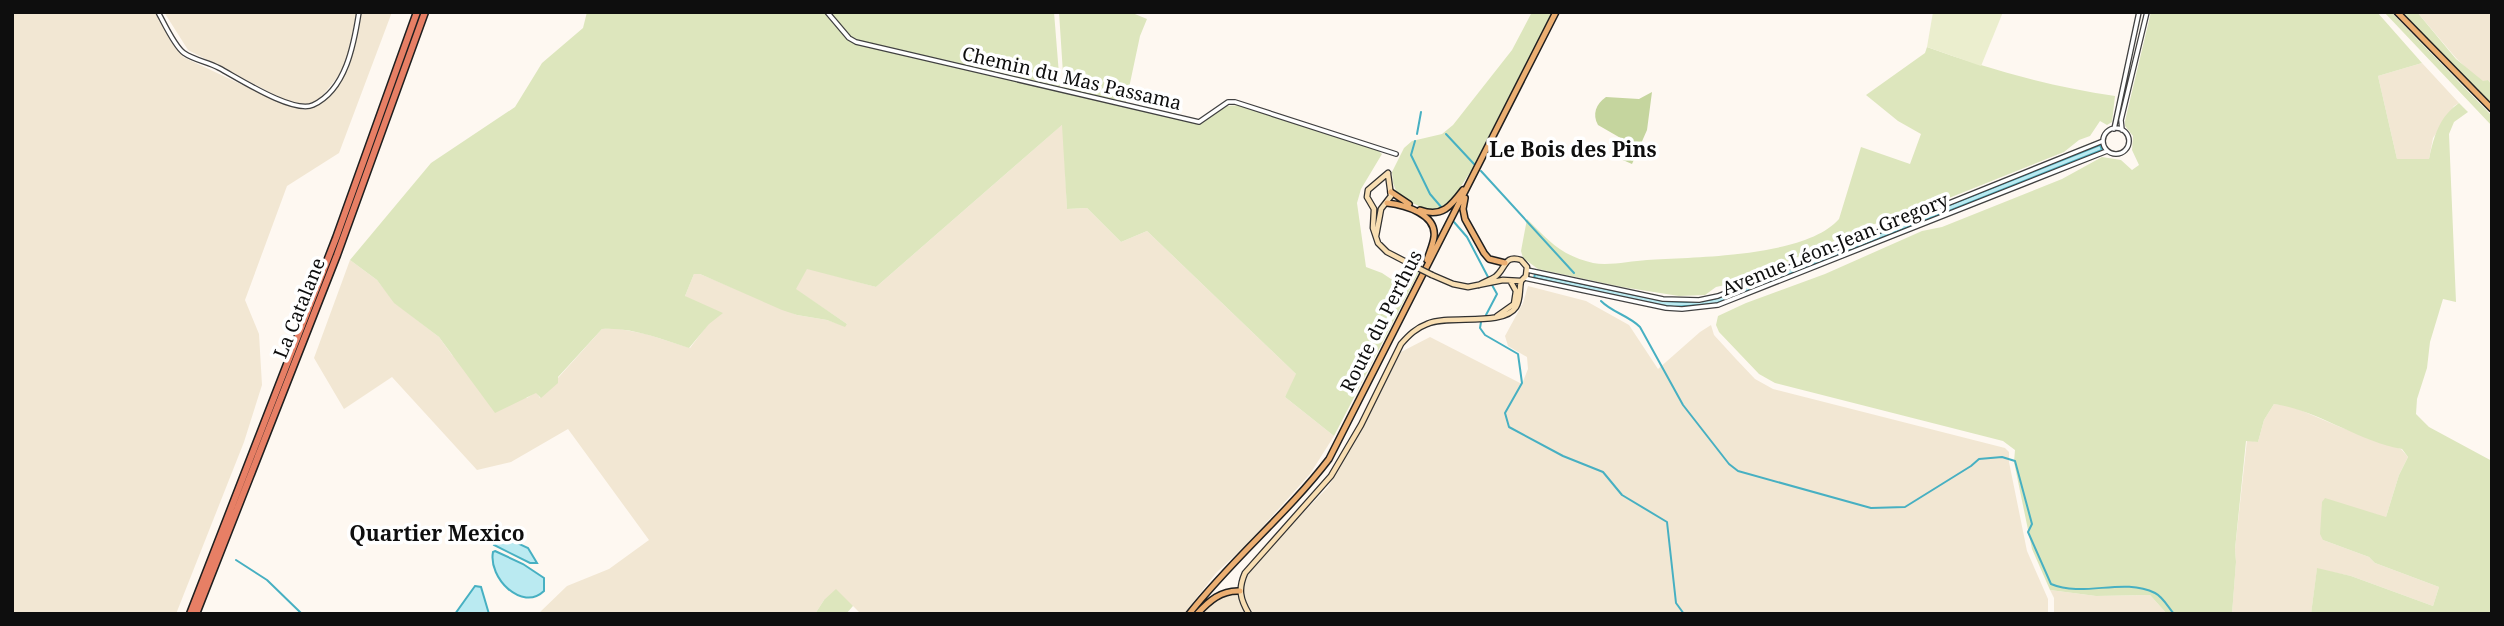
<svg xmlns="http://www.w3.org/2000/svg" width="2504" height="626" font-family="'Noto Serif',serif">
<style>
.farmland{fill:#f2e7d3}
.green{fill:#dde6bd}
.forest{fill:#c5d59e}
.pitch{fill:#ebeece}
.water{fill:#baeaf1;stroke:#47b0c2;stroke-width:2}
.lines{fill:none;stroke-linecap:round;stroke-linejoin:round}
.stream{stroke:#47b0c2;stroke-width:2}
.tertiary-casing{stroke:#414141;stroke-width:6}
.secondary-casing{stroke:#303030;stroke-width:7}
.primary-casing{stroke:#1f1f1f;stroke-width:8}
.motorway-casing{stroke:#1f1f1f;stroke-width:9}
.tertiary{stroke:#fff;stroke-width:3.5}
.secondary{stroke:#f8deb2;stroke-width:4.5}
.primary{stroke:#ecaf72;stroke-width:5}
.motorway{stroke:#e77f65;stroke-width:6}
.secondary-bridge-casing{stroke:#303030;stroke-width:7;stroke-linecap:butt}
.secondary-bridge{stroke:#f8deb2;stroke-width:4.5}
.labels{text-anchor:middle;stroke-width:7;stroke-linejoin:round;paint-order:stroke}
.street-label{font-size:19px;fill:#0e0e0e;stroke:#fff}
.neighbourhood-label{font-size:21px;font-weight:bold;fill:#0e0e0e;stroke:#fff}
</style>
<rect width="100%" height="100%" fill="#fef8f1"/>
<path class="farmland" d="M 12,12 L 155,12 L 183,57 L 281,103 L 304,110 L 312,108 L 325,99 L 348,70 L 361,12 L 392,12 L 339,153 L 287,186 L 245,300 L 259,334 L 262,385 L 244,442 L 176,614 L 12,614 Z
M 164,12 L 357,12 L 345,68 L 322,96 L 311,105 L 304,106 L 283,99 L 188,50 Z
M 2417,12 L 2492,12 L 2492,85 L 2488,80 L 2483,82 L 2473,75 L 2456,58 Z
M 2422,63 L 2459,103 L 2454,106 L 2433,138 L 2429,159 L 2397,159 L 2378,76 Z
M 1063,124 L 1067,209 L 1087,208 L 1121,242 L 1147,231 L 1297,375 L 1285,397 L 1334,436 L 1310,474 L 1249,542 L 1216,573 L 1184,614 L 861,614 L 853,606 L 824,600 L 815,614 L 538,614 L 567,586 L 609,569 L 649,540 L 568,429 L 511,462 L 477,470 L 392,377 L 344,409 L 314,358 L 350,260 L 377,280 L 395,303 L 439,337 L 452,355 L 527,398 L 536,392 L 540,398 L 602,329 L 615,328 L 646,334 L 690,348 L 709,323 L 685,296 L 694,274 L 700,274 L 797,315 L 827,320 L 842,325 L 847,324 L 795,289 L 807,268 L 876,287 Z
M 1528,286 L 1586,301 L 1629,325 L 1658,369 L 1700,332 L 1711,325 L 1714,335 L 1736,359 L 1755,379 L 1773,389 L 2005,448 L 2009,452 L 2009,462 L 2027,551 L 2048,599 L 2048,614 L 1202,614 L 1210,605 L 1223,597 L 1232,594 L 1243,595 L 1244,583 L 1253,565 L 1328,487 L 1361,431 L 1401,352 L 1430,337 L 1522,384 L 1528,369 L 1527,357 L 1508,346 L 1505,336 L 1523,303 Z
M 2274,404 L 2291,406 L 2340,427 L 2401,449 L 2408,457 L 2399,475 L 2386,517 L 2323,540 L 2369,557 L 2375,563 L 2439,587 L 2433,606 L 2351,576 L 2317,569 L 2311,614 L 2232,614 L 2236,562 L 2235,549 L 2247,440 L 2258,442 L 2264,420 Z
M 2050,590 L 2096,596 L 2150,595 L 2167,614 L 2054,614 L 2054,598 Z"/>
<path class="green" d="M 587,12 L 824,12 L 847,39 L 856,43 L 1199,124 L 1227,106 L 1240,105 L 1375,148 L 1382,154 L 1361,189 L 1357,203 L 1366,267 L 1382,273 L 1400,285 L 1410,268 L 1419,272 L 1334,436 L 1285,397 L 1296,374 L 1147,231 L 1121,242 L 1087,208 L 1067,209 L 1062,125 L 876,287 L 807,269 L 796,289 L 847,324 L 845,327 L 827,320 L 797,315 L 782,310 L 700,274 L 694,274 L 685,296 L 723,313 L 709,324 L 689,348 C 661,339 632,327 602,329 L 558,377 L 558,383 L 541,398 L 536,393 L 495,413 L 439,337 L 394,303 L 377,280 L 350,260 L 431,163 L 515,107 L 542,63 L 583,28 Z
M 829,12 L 1054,12 L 1060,87 L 857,40 L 850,36 Z
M 1059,12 L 1130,12 L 1147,19 L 1140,36 L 1126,102 L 1064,89 Z
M 1532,12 L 1552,12 L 1471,171 L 1450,203 L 1435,211 L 1429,211 L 1398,196 L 1393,183 L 1392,172 L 1404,148 L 1412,141 L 1442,134 L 1453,125 L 1512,50 Z
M 2151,12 L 2377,12 L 2422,63 L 2378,76 L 2397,159 L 2429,159 C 2434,136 2439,117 2459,103 L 2468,112 L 2454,122 L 2449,134 L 2456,302 L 2443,299 L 2430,342 L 2427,368 L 2417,399 L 2416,414 L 2429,427 L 2492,461 L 2492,614 L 2311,614 L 2317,568 L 2351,576 L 2433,606 L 2439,587 L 2375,563 L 2369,557 L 2323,540 L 2320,534 L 2322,502 L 2325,498 L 2386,517 L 2399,475 L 2408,457 L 2402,449 C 2357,441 2318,410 2274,404 L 2264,420 L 2258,442 L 2246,441 L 2235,549 L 2236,562 L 2232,614 L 2167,614 L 2150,595 L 2096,596 L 2050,590 L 2032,549 L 2014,462 L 2015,450 L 2003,441 L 1775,383 L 1759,374 L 1719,332 L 1716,325 L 1718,316 L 1746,303 L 1825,274 L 1922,231 L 1942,227 L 2062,179 L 2102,157 L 2121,160 L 2132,170 L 2139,165 L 2132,150 L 2133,136 L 2125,126 L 2125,121 Z
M 2384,12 L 2391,12 L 2492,116 L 2492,126 Z
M 2402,12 L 2417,12 L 2456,59 L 2483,81 L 2488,80 L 2492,85 L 2492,104 Z
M 1927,47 C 1988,69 2051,87 2115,96 L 2112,122 L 2107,125 L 2100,121 L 2090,136 L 2079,140 L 2064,152 L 1944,200 L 1866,227 L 1743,281 L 1716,287 L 1705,295 L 1679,296 L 1622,287 L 1538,269 L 1523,258 L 1521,251 L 1527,219 C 1549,241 1560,255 1593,263 C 1609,266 1631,261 1647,260 C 1696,257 1806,257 1839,219 L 1861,147 L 1910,164 L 1921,134 L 1898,121 L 1866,95 L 1925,53 Z
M 836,589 L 853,606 L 846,614 L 815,614 L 824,600 Z"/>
<path class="forest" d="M 1652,92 L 1647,130 L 1632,164 L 1616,157 L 1624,140 L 1598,125 C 1592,114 1596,104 1606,97 L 1639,99 Z"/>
<path class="pitch" d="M 1933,12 L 2003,12 L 1981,66 L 1927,47 Z"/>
<path class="water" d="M 2100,145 L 2102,150 L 1715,304 L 1674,307 L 1656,305 L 1534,278 L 1535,274 L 1666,301 L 1687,302 L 1714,299 Z
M 502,536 L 528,548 L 537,563 L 530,563 L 494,545 L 495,542 Z
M 495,551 L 523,564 L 544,578 L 544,591 C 522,612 488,578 493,552 Z
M 475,586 L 481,587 L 489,614 L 455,614 Z"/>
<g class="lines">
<path class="stream" d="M 1417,134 L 1421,112
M 1446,134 L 1474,164
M 1415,141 L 1411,155 L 1430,194 L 1442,208
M 1481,171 L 1574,273
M 1454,222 L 1467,237 L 1488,277
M 1601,301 C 1613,313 1628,315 1640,327 L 1683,405 L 1729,464 L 1738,471 L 1871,508 L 1905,507 L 1971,466 L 1979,459 L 2002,457 L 2015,461 L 2032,524 L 2028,532 L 2051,584 C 2084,598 2123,577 2155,593 C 2163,597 2168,607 2174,614
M 1486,315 L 1497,294 L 1492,285
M 1481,322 L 1480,328 L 1485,335 L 1518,354 L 1522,383 L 1505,413 L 1509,427 L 1563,456 L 1603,472 L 1622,495 L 1667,522 L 1676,603 L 1684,614
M 236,560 L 267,580 L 302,614"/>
<g class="tertiary-casing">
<path id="tertiary" d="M 158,12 C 164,23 175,47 184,53 C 194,60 208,62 219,68 C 238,78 293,114 313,105 C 346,90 354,44 359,12
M 827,12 L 849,38 L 856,42 L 1199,122 L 1228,102 L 1235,102 L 1396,154
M2103 141a13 13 0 1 1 26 0a13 13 0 1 1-26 0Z
M 2114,129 L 2139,12
M 2122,130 L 2121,120 L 2147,12
M 1527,270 L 1663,299 L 1699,300 L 1718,296 L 2103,141
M 1524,278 L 1666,308 L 1682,309 L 1718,305 L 2107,151"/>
</g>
<g class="secondary-casing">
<path id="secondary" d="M 1388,173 L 1368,190 L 1367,197 L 1374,209 L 1373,228 L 1378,243 L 1387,252 L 1412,265
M 1376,236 L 1381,209 L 1391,196 L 1388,174
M 1432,275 L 1453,284 L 1468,287 L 1503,280 L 1521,281 L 1526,276 L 1527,267 L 1521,260 C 1504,254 1506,269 1495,277 C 1490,280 1484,282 1479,285
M 1497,316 L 1514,304 L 1516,291 L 1511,282
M 1249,614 C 1240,599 1238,589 1245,573 L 1331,476 L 1361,425 L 1401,344 C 1409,335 1416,328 1427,324 C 1449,314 1503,327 1516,307 C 1521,299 1519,290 1521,281"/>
</g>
<g class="primary-casing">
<path id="primary" d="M 2397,12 L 2492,109
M 1391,192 L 1409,204
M 1465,198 L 1463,209 L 1465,219 L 1484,253 L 1489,259 L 1505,263
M 1387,203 C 1405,205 1437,214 1434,237 C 1433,245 1429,253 1427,260
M 1420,210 C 1442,218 1451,206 1463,190
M 1189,614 C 1232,559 1287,514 1329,459 L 1556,12
M 1197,614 C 1209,601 1221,590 1240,591"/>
</g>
<g class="motorway-casing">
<path id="motorway" d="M 190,614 L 336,238 L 417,12
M 196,614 L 337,255 L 425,12"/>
</g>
<use href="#tertiary" class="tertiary"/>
<use href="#secondary" class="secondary"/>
<use href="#primary" class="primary"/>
<use href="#motorway" class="motorway"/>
<g class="secondary-bridge-casing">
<path id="secondary-bridge" d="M 1412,265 L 1432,275"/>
</g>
<use href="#secondary-bridge" class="secondary-bridge"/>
</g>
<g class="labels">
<g class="street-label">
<text transform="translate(1072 78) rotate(13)" y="7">Chemin du Mas Passama</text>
<text transform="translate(1835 244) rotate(-22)" y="7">Avenue Léon-Jean Gregory</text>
<text transform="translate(299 308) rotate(-68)" y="7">La Catalane</text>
<text transform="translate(1381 321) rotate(-63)" y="7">Route du Perthus</text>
</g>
<g class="neighbourhood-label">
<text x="1573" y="157">Le Bois des Pins</text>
<text x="437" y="541">Quartier Mexico</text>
</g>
</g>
<rect width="2504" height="626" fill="none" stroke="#0e0e0e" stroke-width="28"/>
</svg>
